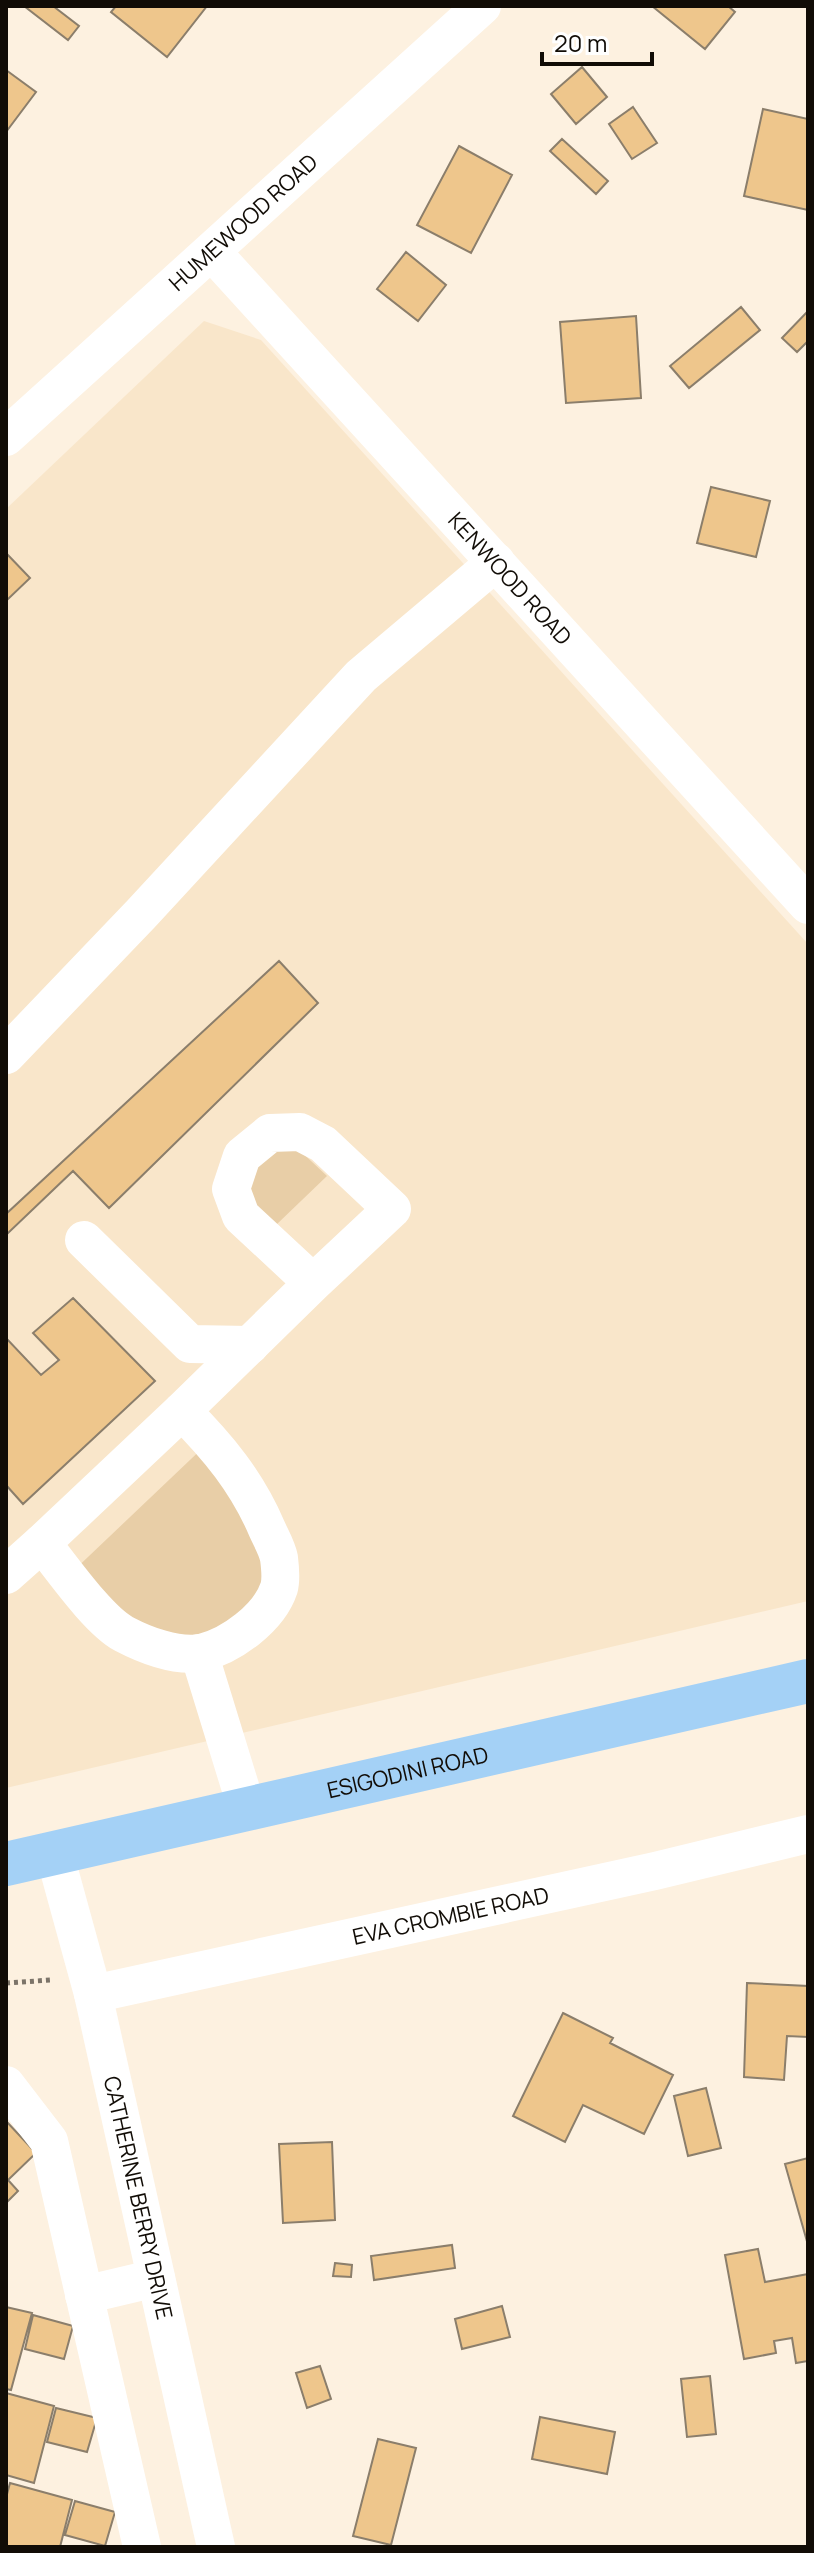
<svg xmlns="http://www.w3.org/2000/svg" width="814" height="2553" font-family="Manrope,sans-serif">
<style>
.built{fill:#f9e6ca}
.green{fill:#e8cea7}
.building{fill:#eec68c;stroke:#8b7e6b;stroke-width:2}
.lines{fill:none;stroke-linecap:round;stroke-linejoin:round}
.path{stroke:#7c7469;stroke-width:5;stroke-dasharray:4 4;stroke-linecap:butt}
.minor{stroke:#fff;stroke-width:38}
.major{stroke:#a4d1f6;stroke-width:44}
.labels{text-anchor:middle;stroke-width:6;stroke-linejoin:round;paint-order:stroke}
.street-label{font-size:22px;fill:#110c06;stroke:#fff}
</style>
<rect width="100%" height="100%" fill="#fdf1e0"/>
<path class="built" d="M 204,321 L 261,340 L 808,944 L 808,1601 L 6,1788 L 6,509 Z"/>
<path class="green" d="M 295,1146 L 327,1176 L 276,1225 L 248,1199 L 255,1155 Z
M 211,1440 L 254,1499 L 266,1609 L 166,1651 L 68,1576 Z"/>
<path class="building" d="M 24,6 L 53,6 L 79,26 L 68,40 Z
M 116,6 L 207,6 L 167,57 L 111,12 Z
M 652,6 L 728,6 L 735,12 L 705,49 Z
M 582,67 L 607,97 L 576,124 L 551,94 Z
M 6,70 L 36,92 L 6,132 Z
M 633,107 L 657,143 L 632,159 L 609,124 Z
M 763,109 L 808,119 L 808,210 L 744,196 Z
M 562,139 L 608,181 L 596,194 L 550,151 Z
M 459,146 L 512,175 L 471,253 L 417,225 Z
M 406,252 L 446,285 L 418,321 L 377,289 Z
M 741,307 L 760,330 L 689,388 L 670,366 Z
M 808,311 L 808,341 L 797,352 L 782,338 Z
M 636,316 L 641,398 L 566,403 L 560,322 Z
M 711,487 L 770,501 L 756,557 L 697,543 Z
M 6,553 L 30,578 L 6,601 Z
M 279,961 L 318,1003 L 109,1208 L 73,1171 L 6,1235 L 6,1214 Z
M 73,1298 L 155,1381 L 23,1504 L 6,1485 L 6,1338 L 41,1375 L 59,1360 L 33,1333 Z
M 747,1983 L 808,1986 L 808,2037 L 787,2036 L 784,2080 L 744,2077 Z
M 563,2013 L 613,2038 L 610,2043 L 673,2075 L 644,2134 L 583,2105 L 565,2142 L 513,2116 Z
M 706,2088 L 721,2148 L 688,2156 L 674,2096 Z
M 6,2121 L 36,2153 L 8,2180 L 18,2191 L 6,2203 Z
M 332,2142 L 335,2220 L 283,2223 L 279,2144 Z
M 808,2158 L 808,2245 L 785,2164 Z
M 452,2245 L 455,2268 L 374,2280 L 371,2256 Z
M 758,2249 L 765,2282 L 808,2274 L 808,2361 L 796,2363 L 792,2338 L 774,2341 L 776,2353 L 744,2359 L 725,2255 Z
M 335,2263 L 352,2265 L 351,2277 L 333,2276 Z
M 502,2306 L 510,2337 L 462,2349 L 455,2319 Z
M 6,2307 L 32,2313 L 11,2390 L 6,2389 Z
M 33,2315 L 73,2326 L 64,2359 L 25,2349 Z
M 320,2366 L 331,2399 L 307,2408 L 296,2373 Z
M 710,2376 L 716,2434 L 687,2437 L 681,2379 Z
M 6,2393 L 54,2406 L 34,2483 L 6,2475 Z
M 56,2408 L 97,2418 L 87,2452 L 47,2442 Z
M 540,2417 L 615,2432 L 607,2474 L 532,2459 Z
M 378,2439 L 416,2448 L 391,2545 L 353,2536 Z
M 10,2483 L 72,2500 L 60,2547 L 6,2547 L 6,2498 Z
M 75,2501 L 115,2512 L 105,2546 L 65,2535 Z"/>
<g class="lines">
<path class="path" d="M 6,1983 L 51,1980"/>
<g class="minor">
<path id="s1" d="M 212,252 L 808,905"/>
<path id="s2" d="M 6,437 L 482,6"/>
<path d="M 6,1055 L 141,914 L 361,676 L 496,562"/>
<path d="M 84,1240 L 190,1344 L 250,1345"/>
<path d="M 182,1411 C 218,1447 247,1482 267,1529 C 271,1538 277,1548 279,1558 C 280,1566 281,1581 279,1588 C 269,1618 231,1646 201,1653 C 176,1657 145,1645 124,1634 C 98,1620 62,1568 42,1543 Z"/>
<path d="M 182,1411 L 313,1283 L 241,1216 L 231,1189 L 242,1156 L 270,1133 L 300,1132 L 323,1144 L 392,1209 L 313,1283"/>
<path d="M 6,1575 L 42,1543"/>
<path d="M 199,1653 L 247,1809"/>
<path id="s3" d="M 54,1852 L 93,1994 L 216,2547"/>
<path id="s4" d="M 93,1994 L 655,1871 L 808,1834"/>
<path d="M 6,2085 L 49,2141 L 142,2547"/>
<path d="M 84,2295 L 156,2278"/>
</g>
<path class="major" id="s5" d="M 6,1864 L 808,1681"/>
</g>
<g class="labels">
<g class="street-label">
<text dy="8" stroke="none"><textPath href="#s2" startOffset="320">HUMEWOOD ROAD</textPath></text>
<text dy="8" stroke="none"><textPath href="#s1" startOffset="442">KENWOOD ROAD</textPath></text>
<text dy="8" stroke="none"><textPath href="#s5" startOffset="412">ESIGODINI ROAD</textPath></text>
<text dy="8" stroke="none"><textPath href="#s4" startOffset="366">EVA CROMBIE ROAD</textPath></text>
<text dy="8" stroke="none"><textPath href="#s3" startOffset="356">CATHERINE BERRY DRIVE</textPath></text>
</g>
</g>
<rect width="814" height="2553" fill="none" stroke="#110c06" stroke-width="16"/>
<path d="M542 52v12h110v-12" fill="none" stroke="#110c06" stroke-width="4"/>
<text x="554" y="52" font-size="24" fill="#110c06" stroke="#ffffff" stroke-width="6" paint-order="stroke">20 m</text>
</svg>
